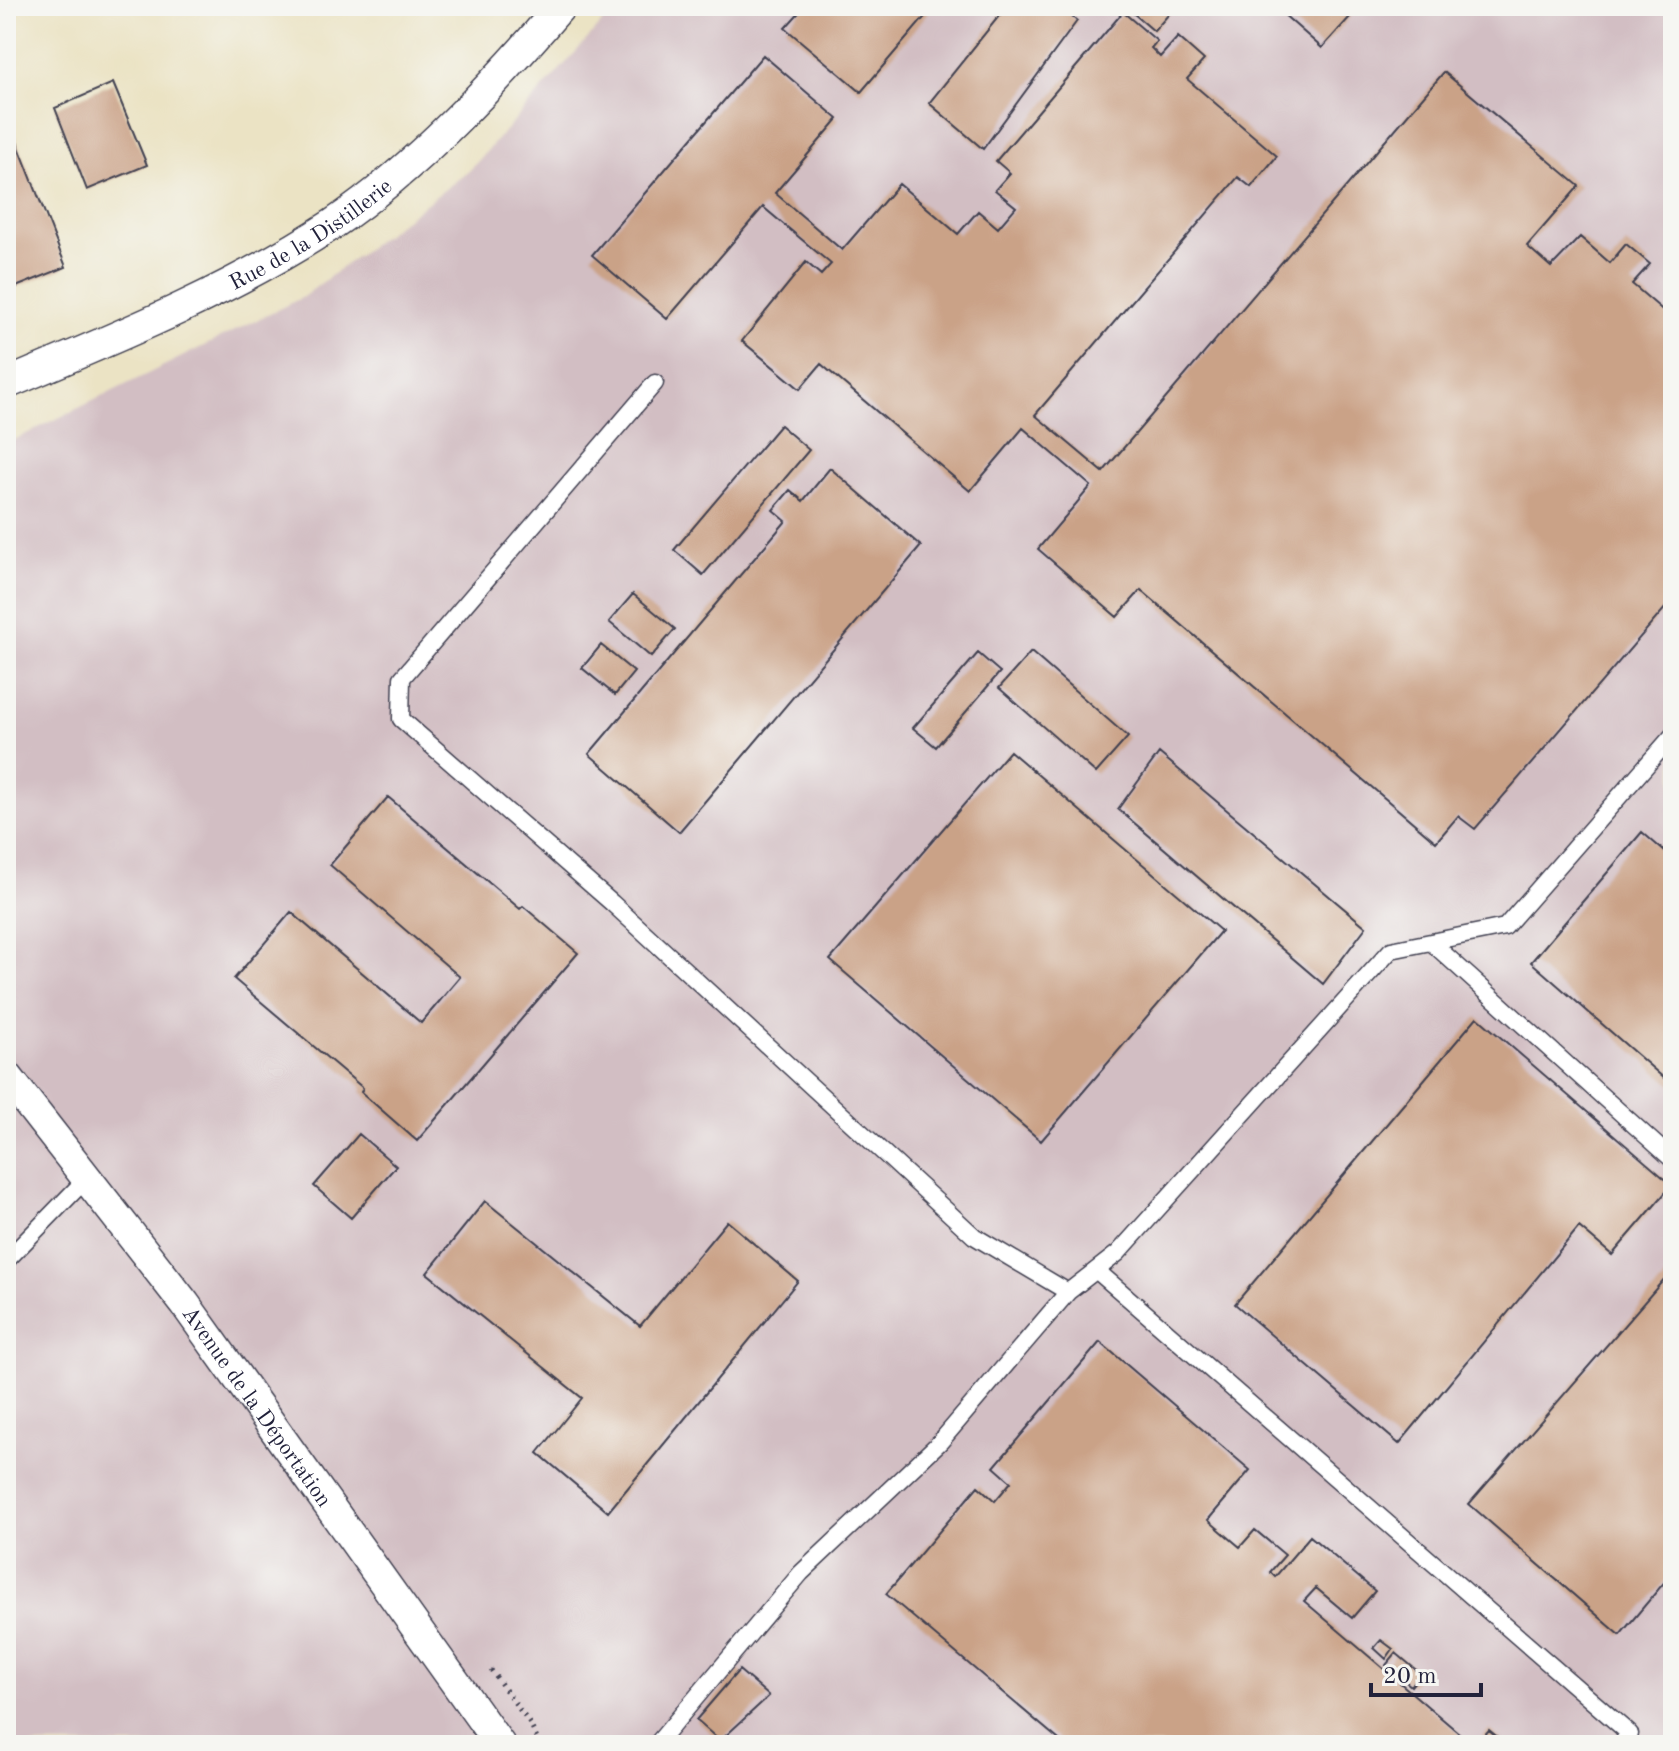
<svg xmlns="http://www.w3.org/2000/svg" width="1679" height="1751" font-family="'Old Standard TT',serif">
<style>
.industrial{fill:#d2bec3}
.building{fill:#caa287}
.lines{fill:none;stroke-linecap:round;stroke-linejoin:round}
.service-casing{stroke:#403f50;stroke-width:19}
.minor-casing{stroke:#403f50;stroke-width:33}
.path{stroke:#403f50;stroke-width:5;stroke-dasharray:2 6;stroke-linecap:butt}
.service{stroke:#fff;stroke-width:16}
.minor{stroke:#fff;stroke-width:30}
.labels{text-anchor:middle;stroke-width:6;stroke-linejoin:round;paint-order:stroke}
.street-label{font-size:22px;fill:#22223b;stroke:#f6f6f2}
</style>
<rect width="100%" height="100%" fill="#f6f6f2"/>
<filter id="ink" filterUnits="userSpaceOnUse"><feTurbulence type="fractalNoise" baseFrequency=".0125" numOctaves="2"/><feDisplacementMap in="SourceGraphic" scale="16" xChannelSelector="R" yChannelSelector="G"/><feConvolveMatrix kernelMatrix="1 2 1 2 8 2 1 2 1" color-interpolation-filters="sRGB"/></filter>
<filter id="wash" filterUnits="userSpaceOnUse"><feTurbulence type="fractalNoise" baseFrequency=".006" numOctaves="4" result="noise"/><feDisplacementMap in="SourceGraphic" scale="32" xChannelSelector="R" yChannelSelector="G"/><feGaussianBlur stdDeviation="1.8" result="paint"/><feColorMatrix in="noise" values="0 0 0 0 0 0 0 0 0 0 0 0 0 0 0 0 0 1.4 0 .05"/><feComposite in="paint" operator="in"/></filter>
<g filter="url(#wash)">
<rect width="100%" height="100%" fill="#ebe3c4"/>
<path class="industrial" d="M 617,6 L 1673,6 L 1673,1745 L 6,1745 L 6,444 L 303,297 L 469,171 Z"/>
<g id="blocks">
<path class="building" d="M 805,6 L 934,6 L 861,92 L 785,28 Z
M 1007,6 L 1059,6 L 1077,21 L 983,149 L 929,103 Z
M 1125,6 L 1176,6 L 1154,31 Z
M 1274,6 L 1357,6 L 1359,7 L 1322,48 Z
M 1123,12 L 1157,41 L 1151,48 L 1160,57 L 1178,37 L 1204,60 L 1187,79 L 1277,156 L 1251,187 L 1238,177 L 1035,415 L 1103,472 L 1444,72 L 1579,186 L 1527,246 L 1551,267 L 1580,237 L 1610,263 L 1626,244 L 1650,264 L 1632,284 L 1673,319 L 1673,599 L 1475,829 L 1458,816 L 1436,842 L 1141,590 L 1117,617 L 1038,549 L 1091,486 L 1023,428 L 970,491 L 821,364 L 800,389 L 742,341 L 806,262 L 821,275 L 831,264 L 763,207 L 667,319 L 592,255 L 763,55 L 838,119 L 775,193 L 842,250 L 899,184 L 958,234 L 978,211 L 998,228 L 1016,207 L 995,190 L 1010,173 L 996,161 Z
M 113,83 L 147,165 L 87,190 L 55,108 Z
M 6,114 L 66,267 L 6,291 Z
M 780,425 L 809,450 L 703,575 L 674,550 Z
M 830,468 L 921,546 L 679,832 L 589,754 L 786,521 L 773,510 L 790,490 L 803,501 Z
M 633,594 L 675,629 L 651,657 L 609,622 Z
M 601,645 L 634,672 L 615,695 L 582,668 Z
M 1031,652 L 1128,737 L 1096,773 L 999,688 Z
M 978,653 L 1000,672 L 936,747 L 913,728 Z
M 1010,751 L 1221,931 L 1041,1141 L 830,960 Z
M 1159,753 L 1366,927 L 1323,984 L 1118,809 Z
M 388,797 L 520,909 L 523,906 L 578,953 L 417,1141 L 361,1092 L 363,1088 L 234,979 L 291,912 L 421,1023 L 460,977 L 330,865 Z
M 1642,832 L 1673,859 L 1673,1086 L 1531,962 Z
M 1477,1017 L 1672,1185 L 1612,1255 L 1579,1227 L 1399,1444 L 1235,1304 Z
M 359,1134 L 396,1166 L 351,1218 L 314,1186 Z
M 485,1201 L 640,1326 L 727,1221 L 798,1281 L 608,1512 L 538,1453 L 582,1398 L 427,1273 Z
M 1673,1269 L 1673,1572 L 1620,1635 L 1469,1504 Z
M 1100,1342 L 1250,1470 L 1208,1520 L 1240,1547 L 1255,1530 L 1285,1555 L 1270,1572 L 1275,1577 L 1310,1536 L 1375,1591 L 1352,1618 L 1316,1588 L 1304,1601 L 1473,1745 L 1065,1745 L 886,1594 L 978,1486 L 995,1501 L 1011,1482 L 994,1467 Z
M 1381,1640 L 1393,1649 L 1386,1659 L 1374,1648 Z
M 1396,1653 L 1421,1674 L 1411,1686 L 1386,1665 Z
M 739,1670 L 769,1696 L 720,1741 L 696,1720 Z
M 1489,1730 L 1501,1740 L 1497,1745 L 1488,1745 L 1481,1739 Z"/>
</g>
</g>
<g filter="url(#ink)">
<use href="#blocks" fill-opacity="0" stroke="#403f50" stroke-width="2"/>
<g class="lines">
<g class="service-casing">
<path id="service" d="M 655,383 L 402,678 L 401,719 L 612,903 L 974,1236 L 1068,1292
M 1431,942 L 1673,1160
M 6,1261 L 87,1178
M 1096,1270 L 1630,1734 L 1620,1745
M 656,1745 L 801,1573 L 940,1442 L 1068,1292 L 1118,1253 L 1391,950 L 1505,927 L 1673,735"/>
</g>
<g class="minor-casing">
<g id="minor">
<path id="s1" d="M 6,384 C 118,337 231,291 333,224 C 416,168 496,82 561,6"/>
<path id="s2" d="M 6,1075 L 185,1304 L 500,1745"/>
</g>
</g>
<path class="path" d="M 491,1670 L 530,1724 L 540,1745"/>
<use href="#service" class="service"/>
<use href="#minor" class="minor"/>
</g>
</g>
<g class="labels">
<g class="street-label">
<text dy="8" stroke="none"><textPath href="#s1" startOffset="340">Rue de la Distillerie</textPath></text>
<text dy="8" stroke="none"><textPath href="#s2" startOffset="416">Avenue de la Déportation</textPath></text>
</g>
</g>
<rect width="1679" height="1751" fill="none" stroke="#f6f6f2" stroke-width="32"/>
<path d="M1371 1683v12h110v-12" fill="none" stroke="#22223b" stroke-width="4"/>
<text x="1383" y="1683" font-size="24" fill="#22223b" stroke="#f6f6f2" stroke-width="6" paint-order="stroke">20 m</text>
</svg>
